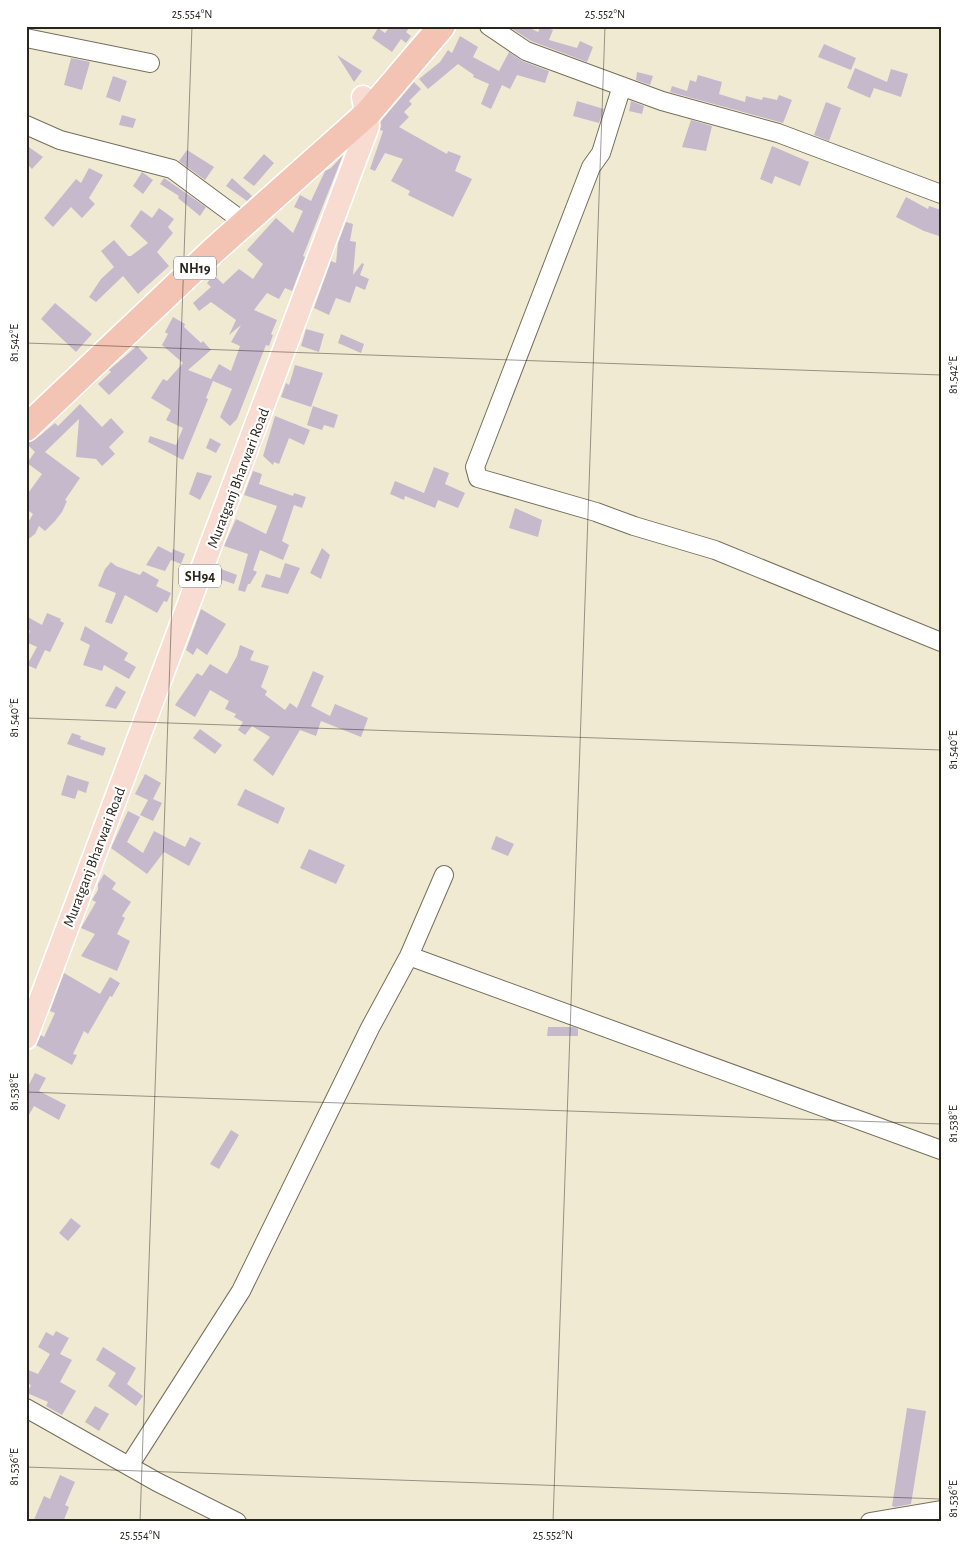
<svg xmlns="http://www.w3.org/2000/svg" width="967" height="1548" font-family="'Alegreya Sans',sans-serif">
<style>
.building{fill:#c6b9cc}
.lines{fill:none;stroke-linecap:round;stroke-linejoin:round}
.minor-casing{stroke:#756f5b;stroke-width:20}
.major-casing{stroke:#fff;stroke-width:25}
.highway-casing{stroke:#fff;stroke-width:29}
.minor{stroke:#fff;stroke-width:18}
.major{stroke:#f8dcd2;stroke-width:22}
.highway{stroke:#f3c4b4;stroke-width:26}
.ticks{fill:none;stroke:#27251c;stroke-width:1;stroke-opacity:0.45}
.labels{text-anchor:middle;stroke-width:4.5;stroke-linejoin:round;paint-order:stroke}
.shield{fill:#fff;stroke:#686660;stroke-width:1}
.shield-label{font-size:14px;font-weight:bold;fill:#27251c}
.street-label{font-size:15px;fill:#27251c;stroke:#fff}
.neatline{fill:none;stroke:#27251c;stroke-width:2}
.ticks-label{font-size:12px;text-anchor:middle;fill:#27251c}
</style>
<rect width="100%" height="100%" fill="#f1ead3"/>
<path class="building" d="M 383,26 L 411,26 L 406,32 L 411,36 L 406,43 L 401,39 L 392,52 L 372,38 L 378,28 L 385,33 L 388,29 Z
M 508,26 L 526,26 L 538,32 L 541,26 L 553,30 L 549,40 L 577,48 L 580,41 L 593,47 L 587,62 L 531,41 Z
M 460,36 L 478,47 L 473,57 L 499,71 L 509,52 L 522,61 L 549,71 L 545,83 L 517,75 L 510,89 L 502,85 L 491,109 L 481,104 L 489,84 L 473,77 L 474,75 L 458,64 L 428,89 L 419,79 L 440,62 L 448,50 L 452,53 Z
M 824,44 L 856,58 L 851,70 L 818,57 Z
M 337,55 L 362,71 L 354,82 Z
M 71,58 L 90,62 L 82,90 L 64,85 Z
M 855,68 L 887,82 L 891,69 L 908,74 L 901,97 L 874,88 L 870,98 L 847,88 Z
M 637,72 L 653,76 L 650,85 L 636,80 Z
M 698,75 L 722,82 L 719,94 L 745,102 L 746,96 L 762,100 L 763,97 L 777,100 L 779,95 L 792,100 L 783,123 L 670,92 L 672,86 L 687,91 L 690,80 L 696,82 Z
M 113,76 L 127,81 L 120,102 L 106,97 Z
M 414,82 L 421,89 L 409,101 L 412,104 L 404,112 L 409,117 L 399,127 L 447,154 L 448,151 L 461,156 L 455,171 L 472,179 L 453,217 L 408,195 L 410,191 L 391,181 L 403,159 L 385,153 L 375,171 L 370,169 L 383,131 L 380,130 L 381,121 Z
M 577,101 L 604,109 L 599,123 L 573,116 Z
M 631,101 L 644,106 L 642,114 L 629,111 Z
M 826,102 L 841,108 L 829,141 L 814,135 Z
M 122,115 L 136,119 L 133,128 L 119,125 Z
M 691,120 L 712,126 L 706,151 L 682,147 Z
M 26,145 L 43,157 L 32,169 L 26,163 Z
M 772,146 L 809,162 L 800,186 L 775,176 L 772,184 L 760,179 Z
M 187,150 L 214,167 L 205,180 L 179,161 Z
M 264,154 L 274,163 L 254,186 L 243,178 Z
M 343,155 L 303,256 L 305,257 L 292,291 L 285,288 L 279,299 L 267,293 L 254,310 L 277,320 L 271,334 L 273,335 L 269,346 L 266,345 L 237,419 L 230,426 L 220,417 L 232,389 L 213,381 L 206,398 L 208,399 L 183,460 L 148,442 L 150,436 L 176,445 L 183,428 L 166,420 L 171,410 L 151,398 L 163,379 L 167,381 L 183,363 L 162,345 L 168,334 L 165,332 L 173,317 L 185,324 L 184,327 L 201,343 L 203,341 L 211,350 L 188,370 L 211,379 L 219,364 L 231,371 L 240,346 L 231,342 L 241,325 L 229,335 L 236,320 L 211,302 L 199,311 L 193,303 L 211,287 L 207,283 L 212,277 L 216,277 L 223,284 L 239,269 L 253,279 L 263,264 L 247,250 L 276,218 L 293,233 L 303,211 L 294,207 L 300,195 L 311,201 L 325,171 L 331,168 Z
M 89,168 L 103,175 L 89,198 L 95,204 L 82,218 L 71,207 L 53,227 L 44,218 L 76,179 L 81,183 Z
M 142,172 L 153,180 L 143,194 L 133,186 Z
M 164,178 L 206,207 L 200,216 L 178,198 L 179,196 L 160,184 Z
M 232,178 L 252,196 L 247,201 L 226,186 Z
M 906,197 L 928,209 L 929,206 L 941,210 L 939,236 L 924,231 L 896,217 Z
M 159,208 L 174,219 L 168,227 L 173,233 L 157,252 L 169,266 L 138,294 L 123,276 L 96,302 L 89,297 L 101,279 L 114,267 L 101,251 L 114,240 L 128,256 L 131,256 L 148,243 L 130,226 L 141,210 L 152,218 Z
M 346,222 L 353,224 L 350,241 L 356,242 L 353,275 L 362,263 L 364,264 L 360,275 L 369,279 L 365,290 L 356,286 L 350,303 L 336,298 L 329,315 L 314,308 L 331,261 L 336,263 L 338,243 Z
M 55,303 L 92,334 L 76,352 L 41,319 Z
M 306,329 L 324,334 L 319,352 L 301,346 Z
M 341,334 L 364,344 L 361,353 L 338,343 Z
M 137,346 L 148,358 L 109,395 L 98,384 L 111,372 L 109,370 Z
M 295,365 L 323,373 L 311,407 L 281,397 L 286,383 L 289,385 Z
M 80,404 L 102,427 L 111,418 L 124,432 L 109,447 L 115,454 L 102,466 L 96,459 L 76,457 L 79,419 L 45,452 L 80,478 L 65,500 L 67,501 L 62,512 L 55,521 L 45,531 L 39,526 L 35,534 L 26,541 L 26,526 L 33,514 L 26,509 L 26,496 L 42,474 L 27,463 L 35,452 L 26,443 L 36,439 L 55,423 L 58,426 Z
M 313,406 L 338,415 L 334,428 L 324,425 L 322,430 L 307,425 Z
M 275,416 L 310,430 L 304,445 L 289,438 L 279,464 L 274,462 L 273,465 L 263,456 Z
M 210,438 L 221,444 L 216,453 L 206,448 Z
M 434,467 L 449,473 L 445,484 L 465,493 L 458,508 L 438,500 L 435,508 L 405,496 L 404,500 L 390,494 L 395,481 L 424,493 Z
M 253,471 L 262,474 L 259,484 L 293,496 L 294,493 L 306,497 L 302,508 L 294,505 L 282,541 L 289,545 L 283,560 L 260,550 L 253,570 L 257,572 L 250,584 L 248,584 L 245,592 L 238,590 L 248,554 L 224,546 L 236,519 L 266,534 L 277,506 L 244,495 Z
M 197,472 L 212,476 L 200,500 L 189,494 Z
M 515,508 L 542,520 L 538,537 L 509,528 Z
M 158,546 L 172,553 L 173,549 L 185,554 L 181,564 L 171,560 L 165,571 L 146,565 Z
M 322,548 L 330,555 L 321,579 L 310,573 Z
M 111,562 L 116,566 L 140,575 L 143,571 L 159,580 L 156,586 L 171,593 L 167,602 L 164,601 L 157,613 L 125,595 L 112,624 L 105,622 L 116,593 L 98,586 L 105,569 Z
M 285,563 L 300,568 L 288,594 L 261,587 L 266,574 L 280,578 Z
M 216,567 L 237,575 L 234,584 L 213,577 Z
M 201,609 L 226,624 L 207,655 L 197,648 L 193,655 L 186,650 Z
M 47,613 L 61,619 L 60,621 L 64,623 L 50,652 L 45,650 L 36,669 L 27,665 L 37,647 L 26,642 L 30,631 L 26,628 L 26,616 L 42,625 Z
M 85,626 L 128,653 L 124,660 L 136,667 L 129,679 L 104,665 L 102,671 L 83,665 L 90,645 L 80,640 Z
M 240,645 L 254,651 L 250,660 L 269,666 L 261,687 L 267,691 L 265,695 L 285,710 L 290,703 L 297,708 L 313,671 L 324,676 L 311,706 L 330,716 L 335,704 L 368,718 L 361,737 L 321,721 L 316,736 L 300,730 L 273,776 L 253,760 L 270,737 L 252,726 L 245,735 L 238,730 L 243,722 L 234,717 L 236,714 L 225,709 L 229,701 L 210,690 L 195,717 L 175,705 L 197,673 L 202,676 L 210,664 L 227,674 L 237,656 Z
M 116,686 L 126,692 L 116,709 L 105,706 Z
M 200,729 L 222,745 L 215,754 L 193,738 Z
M 72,733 L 81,736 L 80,739 L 106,748 L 103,756 L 67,744 Z
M 145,774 L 161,783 L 153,799 L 162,803 L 153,821 L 140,815 L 148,800 L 135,794 Z
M 67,775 L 89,782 L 86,793 L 78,790 L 75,799 L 61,795 Z
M 245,789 L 285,808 L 278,824 L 237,805 Z
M 128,811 L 140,817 L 127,842 L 143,853 L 154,831 L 185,847 L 190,837 L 201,843 L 189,866 L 164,852 L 147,874 L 111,848 Z
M 496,836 L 514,844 L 508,856 L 491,849 Z
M 309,849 L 345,865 L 336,884 L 300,868 Z
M 104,874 L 116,883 L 112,889 L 131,902 L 122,916 L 125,918 L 117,934 L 130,941 L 117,971 L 81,956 L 95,934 L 81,928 L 96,902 L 92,900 L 98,890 L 98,884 Z
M 64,973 L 100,994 L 110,977 L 120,983 L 112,997 L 110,996 L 88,1034 L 84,1031 L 73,1054 L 77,1055 L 72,1065 L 36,1045 L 41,1035 L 44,1037 L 55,1013 L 50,1011 Z
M 548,1027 L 574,1027 L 578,1029 L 578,1036 L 547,1036 Z
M 35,1073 L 46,1078 L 39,1091 L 66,1105 L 59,1120 L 34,1106 L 26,1120 L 26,1090 Z
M 231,1130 L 239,1135 L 219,1169 L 210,1164 Z
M 71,1218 L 81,1226 L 68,1241 L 59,1233 Z
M 56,1331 L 69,1338 L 60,1354 L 72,1360 L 60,1382 L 76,1391 L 62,1415 L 46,1406 L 48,1402 L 27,1393 L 31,1385 L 26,1383 L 26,1369 L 38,1374 L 50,1354 L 38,1347 L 46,1332 L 53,1336 Z
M 103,1347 L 136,1368 L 127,1384 L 143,1396 L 136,1406 L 108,1386 L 116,1373 L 96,1360 Z
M 95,1406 L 109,1414 L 99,1431 L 85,1422 Z
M 907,1408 L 926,1411 L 911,1504 L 895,1507 L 892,1506 Z
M 60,1475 L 75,1482 L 65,1505 L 69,1507 L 63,1522 L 33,1522 L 44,1496 L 50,1499 Z"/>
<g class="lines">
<g class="minor-casing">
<path id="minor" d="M 489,26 L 526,51 L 662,101 L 778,133 L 941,194
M 26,38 L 150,63
M 622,86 L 601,153 L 591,167 L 475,467 L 478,478 L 596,512 L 634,526 L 715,550 L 941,642
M 26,125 L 60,140 L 172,169 L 245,223
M 409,956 L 941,1150
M 26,1408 L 157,1482 L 237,1522
M 129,1466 L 241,1291 L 370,1028 L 409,956 L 444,875
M 870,1522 L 941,1510"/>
</g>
<g class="major-casing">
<path id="major" d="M 26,1038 L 368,126 L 363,97"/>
</g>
<g class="highway-casing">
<path id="highway" d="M 26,428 L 213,251 L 368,113 L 442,26"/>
</g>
<use href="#minor" class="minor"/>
<use href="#major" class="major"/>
<use href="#highway" class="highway"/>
</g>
<path class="ticks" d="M 26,343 L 941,375M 26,718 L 941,750M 26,1092 L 941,1124M 26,1467 L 941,1499M 140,1522 L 192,26M 553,1522 L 605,26"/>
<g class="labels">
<g class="shield">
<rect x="174" y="256.5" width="42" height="23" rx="4"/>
<rect x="179" y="564.5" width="42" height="23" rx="4"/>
</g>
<g class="shield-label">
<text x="195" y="273">NH19</text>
<text x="200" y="581">SH94</text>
</g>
<g class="street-label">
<text transform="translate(238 478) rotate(-69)" y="5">Muratganj Bharwari Road</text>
<text transform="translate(94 857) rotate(-69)" y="5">Muratganj Bharwari Road</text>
</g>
</g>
<rect width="967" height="1548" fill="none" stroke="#ffffff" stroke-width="55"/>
<rect x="28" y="28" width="912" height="1492" class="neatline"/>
<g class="ticks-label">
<text x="192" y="18">25.554°N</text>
<text x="605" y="18">25.552°N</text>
<text transform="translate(14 343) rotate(-90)" y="4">81.542°E</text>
<text transform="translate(953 375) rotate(-90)" y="4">81.542°E</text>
<text transform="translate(14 718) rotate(-90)" y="4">81.540°E</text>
<text transform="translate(953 750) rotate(-90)" y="4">81.540°E</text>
<text transform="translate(14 1092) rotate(-90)" y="4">81.538°E</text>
<text transform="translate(953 1124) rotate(-90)" y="4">81.538°E</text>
<text transform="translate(14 1467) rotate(-90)" y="4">81.536°E</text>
<text transform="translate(953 1499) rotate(-90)" y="4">81.536°E</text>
<text x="140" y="1539">25.554°N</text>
<text x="553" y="1539">25.552°N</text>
</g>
</svg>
